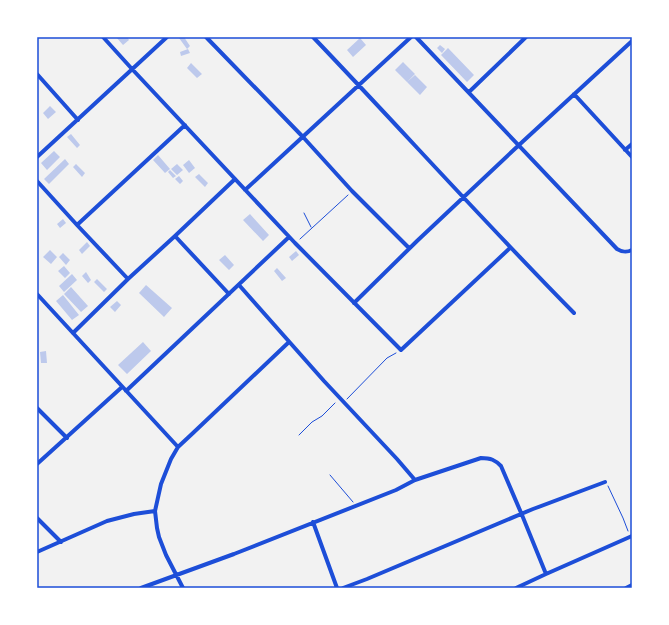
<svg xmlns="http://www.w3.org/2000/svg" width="669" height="625" font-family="'Titillium Web',sans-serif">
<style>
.building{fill:#bdc9ec}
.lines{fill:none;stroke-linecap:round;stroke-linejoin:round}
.path{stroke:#1d4ed8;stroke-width:1}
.minor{stroke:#1d4ed8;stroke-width:4}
.neatline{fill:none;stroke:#1d4ed8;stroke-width:1.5}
</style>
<rect width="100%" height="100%" fill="#f2f2f2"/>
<path class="building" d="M 116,37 L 127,37 L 129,40 L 123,45 Z
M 181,37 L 184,37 L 190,46 L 187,49 L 179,38 Z
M 360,38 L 366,45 L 353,57 L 347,50 Z
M 440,45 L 445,49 L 442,53 L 437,48 Z
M 448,48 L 474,75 L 467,82 L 441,55 Z
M 188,49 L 190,53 L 181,56 L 180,52 Z
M 403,62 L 415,74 L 407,82 L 395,70 Z
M 191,63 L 202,74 L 197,78 L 187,68 Z
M 415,75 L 427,87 L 420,95 L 407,82 Z
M 50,106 L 56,112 L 48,119 L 43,113 Z
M 71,134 L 80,145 L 77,148 L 67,137 Z
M 54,151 L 60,157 L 47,170 L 41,163 Z
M 158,155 L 170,169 L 165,173 L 153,160 Z
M 65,159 L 69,164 L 49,184 L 44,179 Z
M 189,160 L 195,168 L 189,173 L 183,165 Z
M 76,164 L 85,173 L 82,177 L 73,167 Z
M 177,164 L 183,170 L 177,175 L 171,169 Z
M 170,170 L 176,176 L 173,178 L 168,172 Z
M 199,174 L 208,183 L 205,187 L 195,177 Z
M 179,176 L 183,181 L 180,184 L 175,179 Z
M 250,214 L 269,235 L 263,241 L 243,220 Z
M 63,219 L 66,223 L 60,228 L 57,224 Z
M 87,242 L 90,246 L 82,254 L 79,250 Z
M 50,250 L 57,257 L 51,264 L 43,257 Z
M 296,251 L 299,255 L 292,261 L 289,257 Z
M 63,253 L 70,260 L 66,265 L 59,257 Z
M 225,255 L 234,265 L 229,270 L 219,260 Z
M 64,266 L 70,273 L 65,278 L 58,271 Z
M 277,268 L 286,278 L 282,281 L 274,271 Z
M 86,272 L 91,280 L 88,283 L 82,276 Z
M 72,274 L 77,280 L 64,292 L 59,286 Z
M 97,279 L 107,289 L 104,292 L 94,282 Z
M 146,285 L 172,308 L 164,317 L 139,293 Z
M 71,287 L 88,306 L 81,312 L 64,294 Z
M 63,295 L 79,315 L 72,320 L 56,301 Z
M 117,301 L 121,305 L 115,312 L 110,307 Z
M 143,342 L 151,351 L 127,374 L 118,365 Z
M 46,351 L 47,363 L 41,363 L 40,352 Z"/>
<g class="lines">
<path class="path" d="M 304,213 L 311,227
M 300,239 L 348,195
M 347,399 L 387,358 L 396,353
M 299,435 L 312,422 L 322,416 L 335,403
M 330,475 L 353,502
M 608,486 L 623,518 L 628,531"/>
<path class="minor" d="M 103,37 L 132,69 L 295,243 L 401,350 L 510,248
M 206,37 L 303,137 L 352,191 L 409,248
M 313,37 C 401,129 485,223 574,313
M 416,37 L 617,249 C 622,252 626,253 632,250
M 37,74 L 78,120
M 469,92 L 526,37
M 574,94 L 632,157
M 625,150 L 632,144
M 37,157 L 167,37
M 37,181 L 77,225 L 128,279
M 245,190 L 411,37
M 77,225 L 185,125
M 175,236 L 229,294
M 239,285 L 324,381 L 397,459 L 415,480
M 37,294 L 178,447
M 354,303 L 417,241 L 519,145 L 632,41
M 73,333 L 128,279 L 175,236 L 235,179
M 126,391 L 289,237
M 37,408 L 67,438
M 37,464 L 122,387
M 37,518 L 61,542
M 313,522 L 337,588
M 37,552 L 107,521 L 134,514 L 155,511
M 141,588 L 234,554 L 396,490 L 415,480 L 481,458 C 491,458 495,460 501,466 L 522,515 L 546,574
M 183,588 L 166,555 L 159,537 L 157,528 L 155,511 L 161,484 L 171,459 L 178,447 L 193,433 L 289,342
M 343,588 L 367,579 L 533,509 L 605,482
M 516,588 L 546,574 L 632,536
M 626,588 L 632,585"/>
</g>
<rect width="669" height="625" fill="none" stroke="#ffffff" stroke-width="76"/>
<rect x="38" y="38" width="593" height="549" class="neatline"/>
</svg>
